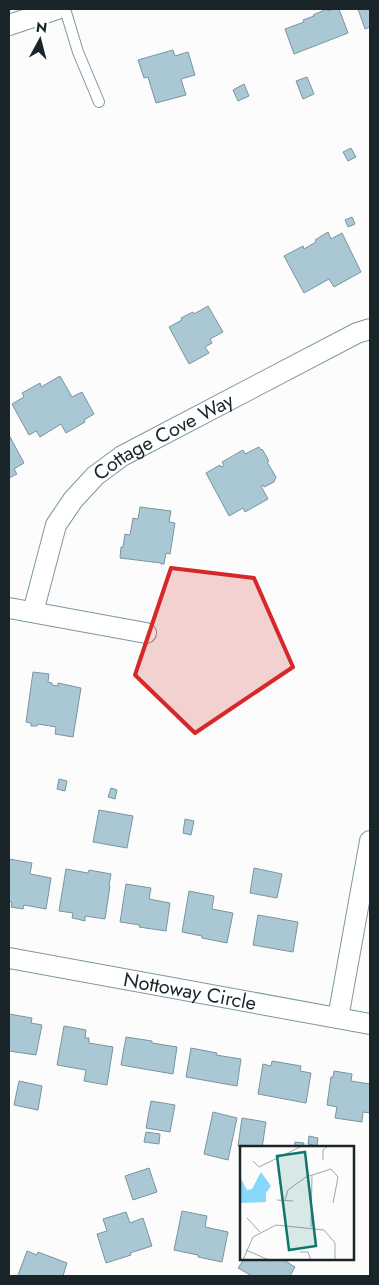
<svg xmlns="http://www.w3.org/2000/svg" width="379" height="1285" font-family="Jost,sans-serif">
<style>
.building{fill:#aac7d4;stroke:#7995a1}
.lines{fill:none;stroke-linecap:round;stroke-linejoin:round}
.lane-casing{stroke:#7c98a4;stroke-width:12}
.street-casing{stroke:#7c98a4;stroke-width:22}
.lane{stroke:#fff;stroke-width:10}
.street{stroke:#fff;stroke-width:20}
.marked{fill:#d62828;fill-opacity:0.2;stroke:#d62828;stroke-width:4;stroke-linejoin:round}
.labels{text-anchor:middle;stroke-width:4;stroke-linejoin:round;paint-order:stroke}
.street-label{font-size:20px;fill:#192529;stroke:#fff}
.inset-road{fill:none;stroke:#a1a6a8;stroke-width:1}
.view{fill:#0f766e;fill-opacity:0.15;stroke:#0f766e;stroke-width:2.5}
.inset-edge{fill:none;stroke:#192529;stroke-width:2.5}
</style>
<rect width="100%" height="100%" fill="#fcfcfc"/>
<path class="building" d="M 327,9 L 328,11 L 334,9 L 339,9 L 348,33 L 294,54 L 285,29 L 304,22 L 303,20 L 314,16 L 313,15 Z
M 358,9 L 370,9 L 370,27 L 365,29 Z
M 173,50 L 175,56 L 188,52 L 195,75 L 181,79 L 186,95 L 156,103 L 148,77 L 144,78 L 138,60 Z
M 307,77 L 314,94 L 303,99 L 296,81 Z
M 244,84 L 249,96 L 238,101 L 233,90 Z
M 351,148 L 356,157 L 348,161 L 343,152 Z
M 352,217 L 355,224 L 348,227 L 345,220 Z
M 328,232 L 331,239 L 342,233 L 361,272 L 334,287 L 329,279 L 304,293 L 284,256 L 303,246 L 304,249 L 316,242 L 315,240 Z
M 208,306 L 223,332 L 210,339 L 212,343 L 205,347 L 209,353 L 189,364 L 169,327 L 182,320 L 181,318 L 193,312 L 194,314 Z
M 60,376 L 72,397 L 82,392 L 94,414 L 84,420 L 85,422 L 66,433 L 61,424 L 40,437 L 36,431 L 29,435 L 12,404 L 24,397 L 22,393 L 40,383 L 41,387 Z
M 9,435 L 24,463 L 14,469 L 17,474 L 9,478 Z
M 259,447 L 261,450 L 262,449 L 269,461 L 267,462 L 276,477 L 274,482 L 264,487 L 263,485 L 261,486 L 268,499 L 245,512 L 243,508 L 229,516 L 206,473 L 220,465 L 221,467 L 224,466 L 222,462 L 243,450 L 245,454 Z
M 140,507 L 171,511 L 169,522 L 175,523 L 170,554 L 166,553 L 164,564 L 161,564 L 161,563 L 120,558 L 121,547 L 123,547 L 125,534 L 130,535 L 133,518 L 138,519 Z
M 33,672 L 49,674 L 48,682 L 52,683 L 52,685 L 58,686 L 58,683 L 81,688 L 73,737 L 55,734 L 56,727 L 38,724 L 37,726 L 31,726 L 31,723 L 26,722 Z
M 59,779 L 67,781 L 65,791 L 57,789 Z
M 111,788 L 117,790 L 115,799 L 108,797 Z
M 99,810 L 133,816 L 127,848 L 93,842 Z
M 185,819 L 194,821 L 191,835 L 183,833 Z
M 9,859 L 32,863 L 30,874 L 51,878 L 46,909 L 24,905 L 23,909 L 11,907 L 12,902 L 9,902 Z
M 254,868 L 282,874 L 277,898 L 250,893 Z
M 66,869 L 88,873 L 89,870 L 111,874 L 109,885 L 110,886 L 105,919 L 85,916 L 85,921 L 77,919 L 72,918 L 73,913 L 59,911 Z
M 126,884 L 151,888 L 149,899 L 170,903 L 166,931 L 139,927 L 140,925 L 120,922 Z
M 189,891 L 214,896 L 212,909 L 233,913 L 227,943 L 202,938 L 202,936 L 182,932 Z
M 258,915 L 298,922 L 293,952 L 253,945 Z
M 9,1014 L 32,1018 L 31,1023 L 42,1025 L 36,1055 L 9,1051 Z
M 64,1026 L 86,1030 L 85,1038 L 89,1038 L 89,1043 L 113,1047 L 107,1085 L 84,1081 L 86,1070 L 57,1065 Z
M 126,1037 L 152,1041 L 152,1043 L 177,1047 L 173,1074 L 121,1065 Z
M 191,1048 L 217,1053 L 216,1055 L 241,1059 L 237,1086 L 186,1077 Z
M 272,1061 L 301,1066 L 300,1071 L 311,1073 L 306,1103 L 258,1094 L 263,1064 L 271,1066 Z
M 334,1071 L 352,1074 L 351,1081 L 370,1084 L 370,1113 L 363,1112 L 362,1122 L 335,1118 L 337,1107 L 327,1105 L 331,1077 L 333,1077 Z
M 19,1081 L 42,1086 L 38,1110 L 14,1105 Z
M 151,1101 L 175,1105 L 170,1132 L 146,1128 Z
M 213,1112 L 237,1118 L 228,1160 L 204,1154 Z
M 242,1118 L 266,1122 L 262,1148 L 251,1148 L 238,1146 Z
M 146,1132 L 160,1134 L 159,1144 L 144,1142 Z
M 309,1136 L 318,1138 L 317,1146 L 308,1144 Z
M 295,1142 L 304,1143 L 303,1148 L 294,1148 Z
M 149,1168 L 157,1192 L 133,1200 L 125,1176 Z
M 182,1211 L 207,1216 L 205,1227 L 228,1232 L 222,1262 L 198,1257 L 198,1255 L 174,1250 Z
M 126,1212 L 130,1223 L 143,1218 L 152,1246 L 130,1253 L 131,1255 L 106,1263 L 97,1234 L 107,1231 L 103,1219 Z
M 27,1251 L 37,1255 L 38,1252 L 67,1263 L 63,1276 L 64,1276 L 22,1276 L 18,1275 Z
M 244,1259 L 282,1259 L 295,1267 L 290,1276 L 252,1276 L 238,1268 Z"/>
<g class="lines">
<g class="lane-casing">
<path id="lane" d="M 65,9 L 78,52 L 99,102"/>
</g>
<g class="street-casing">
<g id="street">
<path d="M 9,25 L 57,9"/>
<path d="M 9,608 L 146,633"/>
<path id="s1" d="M 33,612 L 56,525 L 73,500 L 95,476 L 122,456 L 357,333 L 370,329"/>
<path id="s2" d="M 9,958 L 370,1024"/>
<path d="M 338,1018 L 370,841"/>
</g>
</g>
<use href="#lane" class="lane"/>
<use href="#street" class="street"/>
</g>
<path class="marked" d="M 171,568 L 254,578 L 293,667 L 195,733 L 135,675 Z"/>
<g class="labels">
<g class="street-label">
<text dy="7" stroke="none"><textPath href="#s1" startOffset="232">Cottage Cove Way</textPath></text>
<text dy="7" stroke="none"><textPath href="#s2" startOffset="184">Nottoway Circle</textPath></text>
</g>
</g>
<g transform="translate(240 1146)">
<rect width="114" height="114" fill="#fcfcfc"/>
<path d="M 21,26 L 31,40 L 26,47 L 26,56 L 0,57 L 0,31 L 7,44 L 12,43 Z" fill="#88d8f9"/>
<path class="inset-road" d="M 83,14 L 83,4 L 88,0M 13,15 L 19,21 L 62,0M 37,54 L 53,55M 45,54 L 48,44 L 66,31 L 91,23 L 98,31 L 93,57M 7,72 L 20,86M 71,81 L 72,29M 6,104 L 29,114M 60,106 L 68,106 L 71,114M 3,114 L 13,91 L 36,79 L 84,84 L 95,97 L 95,114"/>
<path class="view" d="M 65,6 L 76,100 L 49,104 L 37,10 Z"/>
<rect width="114" height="114" class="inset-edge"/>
</g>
<rect width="379" height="1285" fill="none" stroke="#192529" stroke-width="20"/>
<g transform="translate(40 40) rotate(7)" stroke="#ffffff" stroke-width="4" paint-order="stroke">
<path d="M0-4L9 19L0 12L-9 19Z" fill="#192529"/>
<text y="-8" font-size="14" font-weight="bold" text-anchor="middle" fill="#192529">N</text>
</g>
</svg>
